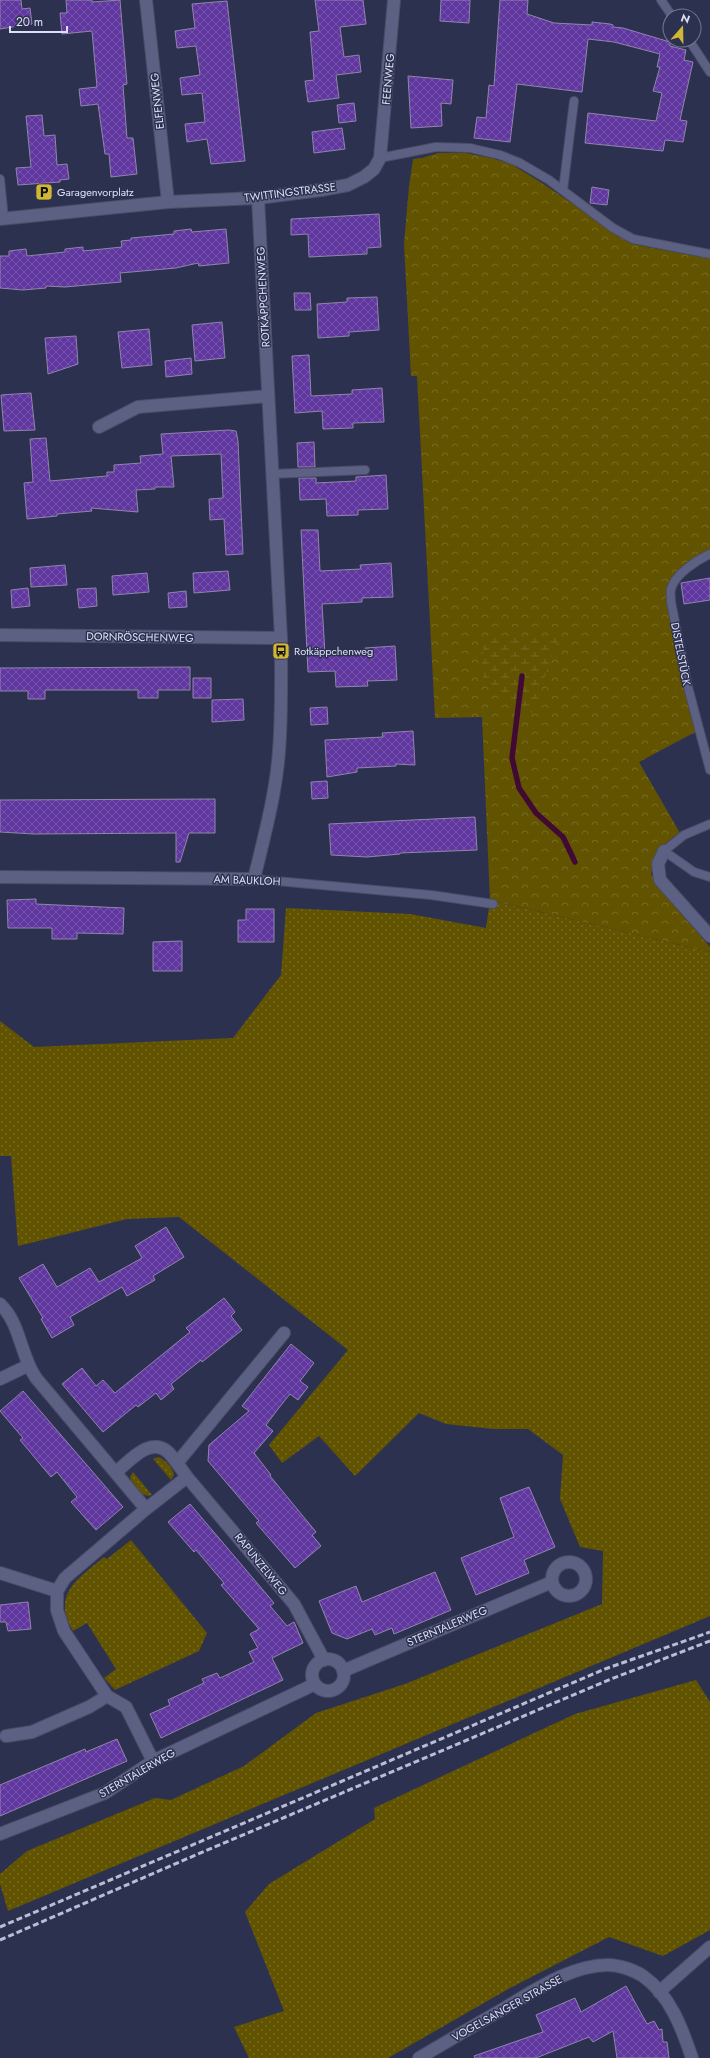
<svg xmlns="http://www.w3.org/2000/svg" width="710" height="2058" font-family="Jost,sans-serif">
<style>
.green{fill:url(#green-dots)}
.forest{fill:url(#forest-crowns)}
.wetland{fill:url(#wetland-marsh)}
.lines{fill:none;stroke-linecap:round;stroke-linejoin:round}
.stream{stroke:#400a35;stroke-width:5.5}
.building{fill:url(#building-cross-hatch);stroke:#9085aa}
.lane-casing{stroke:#4a4c67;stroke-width:10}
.street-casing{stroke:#4a4c67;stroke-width:14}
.secondary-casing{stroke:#4a4c67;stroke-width:14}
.lane{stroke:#5c6184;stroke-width:8}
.street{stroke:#5c6184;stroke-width:12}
.secondary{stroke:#5c6184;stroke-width:12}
.rail{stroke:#babed5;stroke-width:3;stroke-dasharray:6 3;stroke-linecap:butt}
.labels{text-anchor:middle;stroke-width:3;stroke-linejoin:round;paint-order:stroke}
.street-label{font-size:11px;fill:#dde0f5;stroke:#2d3150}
.poi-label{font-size:11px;fill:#dde0f5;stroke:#2d3150;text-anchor:start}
</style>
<defs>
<pattern id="green-dots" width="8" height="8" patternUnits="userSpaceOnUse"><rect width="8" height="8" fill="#615300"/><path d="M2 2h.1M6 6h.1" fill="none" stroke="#776b26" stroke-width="1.8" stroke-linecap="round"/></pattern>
<pattern id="forest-crowns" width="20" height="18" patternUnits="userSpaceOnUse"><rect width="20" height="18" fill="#615300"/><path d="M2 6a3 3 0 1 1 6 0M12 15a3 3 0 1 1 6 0" fill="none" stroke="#776b26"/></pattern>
<pattern id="wetland-marsh" width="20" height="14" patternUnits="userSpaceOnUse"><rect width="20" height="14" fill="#615300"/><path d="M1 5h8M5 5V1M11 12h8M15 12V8" fill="none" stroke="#776b26"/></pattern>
<pattern id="building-cross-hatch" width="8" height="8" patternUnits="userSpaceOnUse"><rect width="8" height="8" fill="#60379f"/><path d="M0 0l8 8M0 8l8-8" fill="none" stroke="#7654ad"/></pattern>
</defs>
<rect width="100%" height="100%" fill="#2d3150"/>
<path class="green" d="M 490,900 L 710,952 L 710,1616 L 8,1911 L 0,1884 L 0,1874 L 27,1851 L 155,1798 L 171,1800 L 244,1766 L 316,1713 L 405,1684 L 602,1604 L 603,1551 L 580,1547 L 560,1499 L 563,1455 L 528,1429 L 493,1429 L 446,1424 L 419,1413 L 355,1476 L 319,1436 L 282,1463 L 269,1445 L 348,1350 L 179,1217 L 127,1219 L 18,1246 L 11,1156 L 0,1156 L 0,1021 L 34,1047 L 233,1038 L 281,975 L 286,908 L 410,914 L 486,928 Z
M 158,1457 C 165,1459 173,1468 174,1475 L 171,1480 L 153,1459 Z
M 133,1472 L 152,1495 C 143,1499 132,1486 130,1477 Z
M 131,1540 L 207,1633 L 199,1651 L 115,1690 L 104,1678 L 116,1669 L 87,1623 L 73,1631 C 51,1594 78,1579 104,1557 L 107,1559 Z
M 696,1680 L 710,1702 L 710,1930 L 663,1956 L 609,1937 L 510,1988 L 388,2058 L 249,2058 L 234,2027 L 284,2011 L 245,1912 L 269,1884 L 375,1819 L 374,1808 L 575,1714 Z"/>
<path class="forest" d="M 438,153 L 466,153 L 491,158 L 511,164 L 542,183 L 629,242 L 647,247 L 710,258 L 710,554 L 699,559 L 671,589 L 699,730 L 639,762 L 680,833 C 661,845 656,851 651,874 L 658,887 L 710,947 L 710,952 L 490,900 L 482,717 L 435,718 L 417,376 L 411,376 L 404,244 L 409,186 L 413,159 L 422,158 Z"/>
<path class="wetland" d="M 559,635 L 530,719 L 481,675 L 484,638 Z"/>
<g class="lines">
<path class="stream" d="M 522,676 L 512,758 L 519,788 L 536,813 L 563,837 L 575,862"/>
</g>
<path class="building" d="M 0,0 L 21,0 L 22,9 L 30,8 L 32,24 L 0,29 Z
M 66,0 L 92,0 L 92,2 L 120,0 L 127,84 L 123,85 L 127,138 L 133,138 L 137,174 L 111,177 L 109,154 L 105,154 L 98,104 L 81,106 L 79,89 L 97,87 L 92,31 L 62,34 L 60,13 L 67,13 Z
M 315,0 L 363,0 L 366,24 L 340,27 L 344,57 L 359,55 L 361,72 L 336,75 L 339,98 L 308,102 L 305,81 L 314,80 L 310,32 L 319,31 Z
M 441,0 L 470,0 L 469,23 L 440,21 Z
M 500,0 L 528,0 L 527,14 L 554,23 L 592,25 L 592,22 L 610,24 L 613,25 L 613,27 L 623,28 L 670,42 L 670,46 L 686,50 L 684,60 L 693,62 L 680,120 L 687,121 L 683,142 L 665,140 L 663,151 L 585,143 L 588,113 L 656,121 L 662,93 L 653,91 L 660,67 L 657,67 L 660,54 L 614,42 L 588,39 L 582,92 L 517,84 L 510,142 L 474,138 L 477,117 L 486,118 L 489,85 L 494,86 Z
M 227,1 L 245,161 L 211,164 L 207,139 L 187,142 L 185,124 L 205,122 L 202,93 L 182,95 L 180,78 L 200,75 L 196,46 L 177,48 L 175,31 L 195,28 L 192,4 Z
M 408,76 L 453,80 L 451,104 L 441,103 L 442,126 L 411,128 Z
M 354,103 L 356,121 L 339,123 L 337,105 Z
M 42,115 L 44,136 L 55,135 L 57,165 L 67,164 L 69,179 L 60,180 L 60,182 L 18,185 L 16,168 L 31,167 L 26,116 Z
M 342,128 L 345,149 L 314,153 L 312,132 Z
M 592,187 L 609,190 L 607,205 L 590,203 Z
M 379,214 L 381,247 L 367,248 L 367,254 L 309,257 L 308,234 L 291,235 L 291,219 Z
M 191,229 L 192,232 L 226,229 L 229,263 L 199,266 L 198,263 L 176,268 L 120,273 L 121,282 L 65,287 L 46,286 L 46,288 L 23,290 L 0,288 L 0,256 L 9,256 L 9,251 L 26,249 L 27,256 L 65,252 L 65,249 L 83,247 L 83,251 L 122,247 L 121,241 L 131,240 L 131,238 L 174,234 L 174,231 Z
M 294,293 L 310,293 L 311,310 L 295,310 Z
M 377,297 L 379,330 L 349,332 L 349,336 L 318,338 L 317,304 L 347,302 L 347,298 Z
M 222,322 L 225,358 L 195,361 L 192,325 Z
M 149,329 L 152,365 L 122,368 L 118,332 Z
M 76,336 L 78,364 L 48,374 L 45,338 Z
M 309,355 L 311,396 L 352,394 L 352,390 L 382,388 L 384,422 L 353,423 L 353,428 L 323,429 L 322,411 L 295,413 L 292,356 Z
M 191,358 L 192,374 L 166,377 L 165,361 Z
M 31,393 L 35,430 L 4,431 L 1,395 Z
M 229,430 L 236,431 L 238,441 L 243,554 L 226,555 L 224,519 L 210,520 L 209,499 L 223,498 L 221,454 L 171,456 L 174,487 L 155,487 L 155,489 L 136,490 L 138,512 L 91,508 L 92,511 L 57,514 L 57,516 L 27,519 L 24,483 L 33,482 L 30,439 L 46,438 L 50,481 L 107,476 L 107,472 L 114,472 L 114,465 L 141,463 L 140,456 L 163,454 L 161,434 Z
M 314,442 L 315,467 L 298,467 L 297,443 Z
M 386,475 L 388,509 L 358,510 L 358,515 L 327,516 L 326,499 L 300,500 L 299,478 L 316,478 L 316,483 L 356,481 L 356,477 Z
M 301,530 L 318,530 L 320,571 L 361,569 L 360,565 L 391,563 L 393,597 L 362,598 L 362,602 L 322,604 L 325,654 L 365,652 L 365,648 L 395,646 L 397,680 L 367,681 L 368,686 L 336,687 L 335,671 L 308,672 Z
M 65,565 L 67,585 L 31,587 L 30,568 Z
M 228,571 L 230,590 L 194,593 L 193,573 Z
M 147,573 L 149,592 L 113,595 L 112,576 Z
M 710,578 L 710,600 L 684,604 L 681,583 Z
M 28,588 L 30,606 L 12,608 L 11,590 Z
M 96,588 L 97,606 L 79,608 L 77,589 Z
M 186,591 L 187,607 L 169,608 L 168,593 Z
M 190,667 L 190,690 L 158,690 L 158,698 L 138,698 L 138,690 L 45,690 L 45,699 L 28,699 L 28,691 L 0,691 L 0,668 Z
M 193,678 L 211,678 L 211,698 L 193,698 Z
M 243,699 L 244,720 L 212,722 L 212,700 Z
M 327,707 L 328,724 L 311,725 L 310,708 Z
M 413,731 L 415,765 L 396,764 L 396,766 L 357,768 L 357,772 L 327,777 L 325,740 L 383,737 L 382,733 Z
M 327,781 L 328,798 L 312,799 L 311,782 Z
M 215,799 L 215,833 L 189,833 L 180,862 L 176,862 L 176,833 L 34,834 L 0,832 L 0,800 Z
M 475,817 L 477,850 L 400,853 L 400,854 L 367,857 L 331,855 L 329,824 Z
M 36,899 L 36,904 L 124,908 L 123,934 L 77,933 L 77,939 L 52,939 L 52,928 L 8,928 L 7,900 Z
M 246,909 L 274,909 L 274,942 L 238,942 L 238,920 L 246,920 Z
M 182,941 L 182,971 L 153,971 L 153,942 Z
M 166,1227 L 184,1257 L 153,1276 L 155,1280 L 127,1296 L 122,1287 L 70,1317 L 74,1325 L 52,1338 L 41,1319 L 43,1318 L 19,1278 L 43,1264 L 57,1287 L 90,1268 L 99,1282 L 142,1258 L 135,1246 Z
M 224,1298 L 235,1312 L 231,1316 L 242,1330 L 202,1362 L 201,1360 L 171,1384 L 174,1389 L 161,1400 L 156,1393 L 138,1407 L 136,1405 L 103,1432 L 62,1384 L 82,1368 L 96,1386 L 103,1380 L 115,1393 L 190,1332 L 186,1328 Z
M 291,1344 L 314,1363 L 300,1381 L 308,1387 L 298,1400 L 290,1394 L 278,1409 L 266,1425 L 273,1431 L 254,1453 L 271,1475 L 270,1476 L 316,1532 L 312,1535 L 321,1546 L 295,1568 L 256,1523 L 259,1521 L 208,1461 L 209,1445 L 249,1411 L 242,1406 Z
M 23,1391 L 123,1507 L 96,1530 L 71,1502 L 77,1497 L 57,1472 L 51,1477 L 20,1440 L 23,1438 L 0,1411 Z
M 529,1487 L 555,1547 L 524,1560 L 529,1573 L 476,1595 L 461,1558 L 514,1537 L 500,1498 Z
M 190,1504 L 274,1603 L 270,1606 L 287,1626 L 294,1622 L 303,1643 L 272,1658 L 283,1680 L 161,1738 L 150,1714 L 170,1705 L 168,1700 L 204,1683 L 202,1679 L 217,1673 L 220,1678 L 254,1662 L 249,1652 L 258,1648 L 250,1634 L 259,1629 L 221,1585 L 224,1583 L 196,1550 L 194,1552 L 168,1522 Z
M 435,1572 L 451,1610 L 394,1634 L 392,1628 L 375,1635 L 372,1629 L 347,1639 L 332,1633 L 319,1601 L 356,1586 L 362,1602 Z
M 28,1602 L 31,1629 L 8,1631 L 6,1622 L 0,1622 L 0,1605 Z
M 117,1739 L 127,1761 L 0,1816 L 0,1785 L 85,1749 L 86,1752 Z
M 626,1986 L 647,2024 L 654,2021 L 659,2030 L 662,2029 L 663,2042 L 667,2042 L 669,2058 L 617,2058 L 613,2031 L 593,2042 L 589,2037 L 536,2058 L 475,2058 L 474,2056 L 543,2032 L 536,2015 L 575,1998 L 581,2012 Z"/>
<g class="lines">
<g class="lane-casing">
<path id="lane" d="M 661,0 L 672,16
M 689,40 L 710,72
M 380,158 L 436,147 L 470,148 L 500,155 L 520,163 L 549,180 L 613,228 L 633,239 L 710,254
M 0,179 L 4,219
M 563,190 L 574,101
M 272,474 L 365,470
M 710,554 C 697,560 675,574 671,589 C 670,593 671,598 671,602 L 688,687 L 710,770
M 710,824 L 684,835 L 664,851 L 694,872 L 710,877
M 254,879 L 431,895 L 493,904"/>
</g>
<g class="street-casing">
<path id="street" d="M 146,0 L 168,202
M 0,219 L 168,202 L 258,198 L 321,190 L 348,185 L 364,177 L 374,169 L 380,158 L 394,0
M 99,427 L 138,407 L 268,396
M 0,635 L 281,638
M 664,851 L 658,864 L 660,880 L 710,936
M 0,877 L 254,879 C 264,837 276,794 279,751 C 282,714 281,676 281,638 L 258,198
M 0,1304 C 21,1324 20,1355 36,1378 L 146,1509 L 187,1477 C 181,1469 175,1459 168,1452 C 150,1436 130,1461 116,1472
M 0,1379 L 27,1366
M 177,1463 L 284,1333
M 187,1477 L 294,1604 L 324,1660
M 146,1509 L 65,1578 L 57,1591 L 57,1610 L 64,1631 L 107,1696 L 126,1707 L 153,1761
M552 1579a17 17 0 1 1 34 0a17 17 0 1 1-34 0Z
M 0,1573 L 57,1591
M312 1675a16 16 0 1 1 32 0a16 16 0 1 1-32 0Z
M 343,1671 L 552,1582
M 6,1736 L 32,1732 L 89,1707 L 107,1696
M 0,1834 L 105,1793 L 153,1761 L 315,1684
M 659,1992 L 710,1947"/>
</g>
<g class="secondary-casing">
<path id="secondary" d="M 419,2058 C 445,2043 471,2027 498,2012 C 531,1993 569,1965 608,1965 C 619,1965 634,1970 643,1976 C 670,1995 682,2028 692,2058"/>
</g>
<use href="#lane" class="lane"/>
<use href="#street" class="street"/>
<use href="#secondary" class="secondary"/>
<path class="rail" d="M 0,1927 L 605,1669 L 710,1632
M 0,1940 L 198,1854 L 611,1679 L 710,1641"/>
</g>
<defs>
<g id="parking-square" transform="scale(0.9)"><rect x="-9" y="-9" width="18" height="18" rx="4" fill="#d0b736" stroke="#2d3150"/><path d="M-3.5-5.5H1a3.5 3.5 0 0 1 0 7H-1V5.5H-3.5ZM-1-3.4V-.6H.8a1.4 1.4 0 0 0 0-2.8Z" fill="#111"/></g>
<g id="bus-square" transform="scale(0.9)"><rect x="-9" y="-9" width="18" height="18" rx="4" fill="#d0b736" stroke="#2d3150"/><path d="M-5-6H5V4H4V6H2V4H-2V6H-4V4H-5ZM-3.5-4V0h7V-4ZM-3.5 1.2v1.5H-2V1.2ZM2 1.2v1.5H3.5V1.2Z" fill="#111"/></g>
</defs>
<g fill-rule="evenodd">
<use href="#parking-square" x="44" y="192"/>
<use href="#bus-square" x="281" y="651"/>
</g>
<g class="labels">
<g class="street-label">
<text transform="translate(388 79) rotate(-85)" y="4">FEENWEG</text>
<text transform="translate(157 101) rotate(-96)" y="4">ELFENWEG</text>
<text transform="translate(290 192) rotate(-7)" y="4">TWITTINGSTRASSE</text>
<text transform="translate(263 297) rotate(-93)" y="4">ROTKÄPPCHENWEG</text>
<text transform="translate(140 637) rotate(1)" y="4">DORNRÖSCHENWEG</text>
<text transform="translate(681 654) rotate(79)" y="4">DISTELSTÜCK</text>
<text transform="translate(247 880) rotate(2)" y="4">AM BAUKLOH</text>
<text transform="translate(261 1564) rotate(51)" y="4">RAPUNZELWEG</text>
<text transform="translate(447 1626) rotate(-23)" y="4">STERNTALERWEG</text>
<text transform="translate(137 1773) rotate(-30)" y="4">STERNTALERWEG</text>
<text transform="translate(507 2008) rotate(-29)" y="4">VOGELSANGER STRASSE</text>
</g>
<g class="poi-label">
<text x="57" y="196">Garagenvorplatz</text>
<text x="294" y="655">Rotkäppchenweg</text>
</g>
</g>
<g transform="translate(682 28) rotate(20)"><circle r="19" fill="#2d3150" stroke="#737792"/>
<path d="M0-3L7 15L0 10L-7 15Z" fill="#d0b736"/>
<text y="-6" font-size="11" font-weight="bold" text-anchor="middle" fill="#dde0f5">N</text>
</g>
<path d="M10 26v6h57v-6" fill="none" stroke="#dde0f5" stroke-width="2"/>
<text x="16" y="26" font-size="12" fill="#dde0f5" stroke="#2d3150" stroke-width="3" paint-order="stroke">20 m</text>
</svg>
